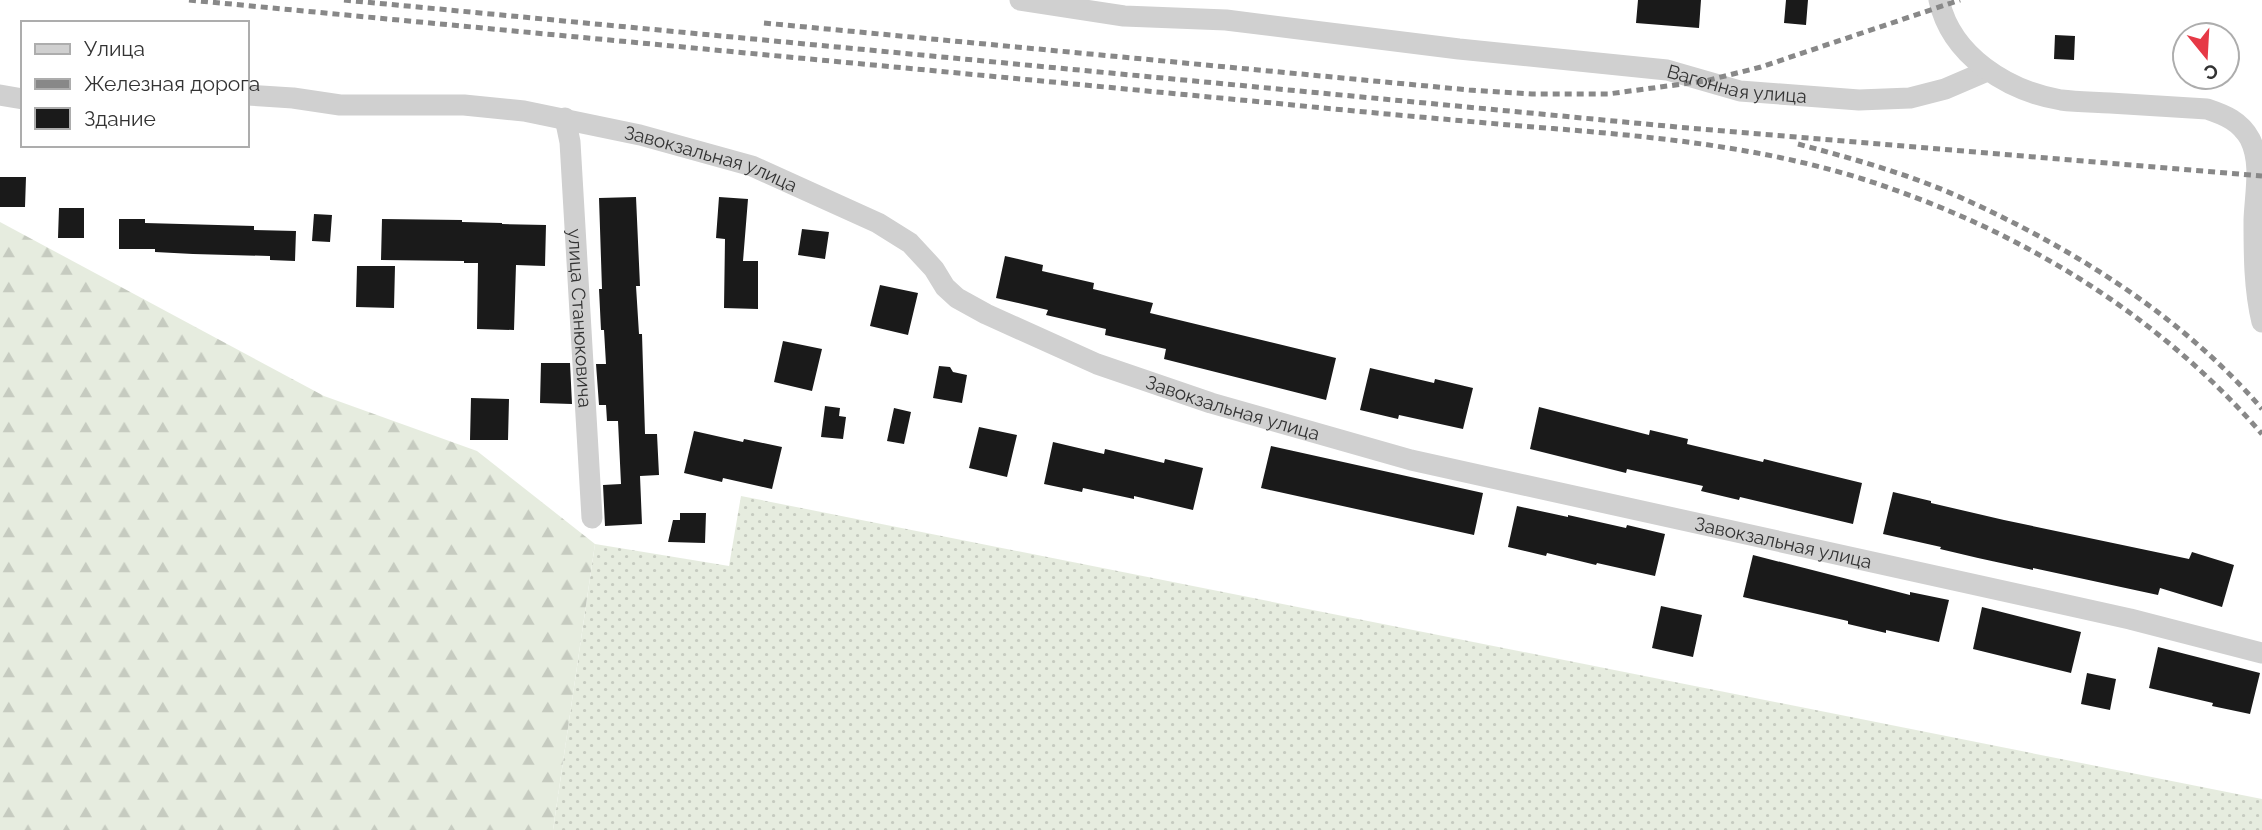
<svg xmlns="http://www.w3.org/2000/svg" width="2262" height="830" font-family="Raleway,sans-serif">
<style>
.grass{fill:url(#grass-dots)}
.forest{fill:url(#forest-firs)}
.building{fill:#1a1a1a}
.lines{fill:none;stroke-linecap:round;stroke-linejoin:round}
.minor{stroke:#d0d0d0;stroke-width:21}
.rail{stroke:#888;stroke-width:5;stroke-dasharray:7 5;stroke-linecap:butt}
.labels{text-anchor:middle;stroke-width:7;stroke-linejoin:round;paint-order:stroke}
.street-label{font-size:19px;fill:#333;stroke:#fff}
</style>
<defs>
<pattern id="grass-dots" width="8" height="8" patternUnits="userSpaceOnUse" patternTransform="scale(1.75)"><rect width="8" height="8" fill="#e6ecdf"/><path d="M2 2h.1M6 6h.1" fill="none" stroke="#c6cbc0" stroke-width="1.8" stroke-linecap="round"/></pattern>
<pattern id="forest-firs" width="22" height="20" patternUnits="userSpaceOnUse" patternTransform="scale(1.75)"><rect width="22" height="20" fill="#e6ecdf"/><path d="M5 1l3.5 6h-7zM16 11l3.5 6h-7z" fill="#c6cbc0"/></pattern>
</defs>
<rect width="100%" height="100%" fill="#fff"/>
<path class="grass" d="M 741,496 L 2262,799 L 2262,830 L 553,830 L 595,544 L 729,566 Z"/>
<path class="forest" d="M 0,222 L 324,396 L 477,451 L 595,544 L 553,830 L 0,830 Z"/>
<path class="building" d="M 1638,0 L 1701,0 L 1699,28 L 1636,23 Z
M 1786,0 L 1808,0 L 1806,25 L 1784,23 Z
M 2055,35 L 2075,36 L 2074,60 L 2054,59 Z
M 0,177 L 26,177 L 25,207 L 0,207 Z
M 636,197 L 640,286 L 636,286 L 639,334 L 642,334 L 645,434 L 657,434 L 659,475 L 640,476 L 642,524 L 605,526 L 603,485 L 621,484 L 618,421 L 607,421 L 606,405 L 599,405 L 596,364 L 606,364 L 604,330 L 601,330 L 599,289 L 602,289 L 599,198 Z
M 719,197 L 748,199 L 743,261 L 758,261 L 758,309 L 724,308 L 725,239 L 716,238 Z
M 59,208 L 84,208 L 84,238 L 58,238 Z
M 314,214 L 332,215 L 330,242 L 312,241 Z
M 119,219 L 145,219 L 145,223 L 254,226 L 254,230 L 296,231 L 295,261 L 270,260 L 270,256 L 193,254 L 155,252 L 155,249 L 119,249 Z
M 382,219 L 462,220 L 462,222 L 502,223 L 502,224 L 546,225 L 545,266 L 516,265 L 514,330 L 477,329 L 478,263 L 464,263 L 464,261 L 381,260 Z
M 802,229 L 829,232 L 825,259 L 798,255 Z
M 1005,256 L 1043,265 L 1042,271 L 1094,283 L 1093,289 L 1153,303 L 1150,313 L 1336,358 L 1326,400 L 1164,359 L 1166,349 L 1105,335 L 1106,329 L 1046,315 L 1048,310 L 996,298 Z
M 357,266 L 395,266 L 394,308 L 356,307 Z
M 880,285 L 918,293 L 908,335 L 870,326 Z
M 783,341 L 822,349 L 812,391 L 774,382 Z
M 541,363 L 570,363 L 572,404 L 540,403 Z
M 939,366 L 950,367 L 953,372 L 967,375 L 962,403 L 933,398 Z
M 1370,368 L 1434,383 L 1435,379 L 1473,388 L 1463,429 L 1399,415 L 1398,419 L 1360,410 Z
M 471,398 L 509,399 L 508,440 L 470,440 Z
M 825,406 L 840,408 L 839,416 L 846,417 L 843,439 L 821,437 Z
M 1539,407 L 1649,435 L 1650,430 L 1688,439 L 1687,444 L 1763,462 L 1764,459 L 1862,483 L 1853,524 L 1740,497 L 1739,500 L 1701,491 L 1703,486 L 1627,469 L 1626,473 L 1530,449 Z
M 894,408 L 911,412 L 904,444 L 887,441 Z
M 979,427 L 1017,435 L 1007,477 L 969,468 Z
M 694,431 L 743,442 L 744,439 L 782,447 L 772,489 L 723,478 L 722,482 L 684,473 Z
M 1053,442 L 1104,454 L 1105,449 L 1164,463 L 1165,459 L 1203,468 L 1193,510 L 1134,496 L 1134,499 L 1083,488 L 1082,492 L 1044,484 Z
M 1271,446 L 1483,493 L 1474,535 L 1261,488 Z
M 1893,492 L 1931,501 L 1931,503 L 2004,520 L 2189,559 L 2192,552 L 2234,565 L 2222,607 L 2160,588 L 2158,595 L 2033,568 L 2033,570 L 1978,558 L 1940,549 L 1941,547 L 1883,534 Z
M 1517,506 L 1568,517 L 1568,515 L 1626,528 L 1627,525 L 1665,534 L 1655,576 L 1597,563 L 1596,565 L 1547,553 L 1546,556 L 1508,547 Z
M 680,513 L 706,513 L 705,543 L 668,542 L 673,520 L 680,520 Z
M 1753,555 L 1910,595 L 1910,592 L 1949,600 L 1939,642 L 1886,630 L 1886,633 L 1848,624 L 1848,621 L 1743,597 Z
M 1661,606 L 1702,615 L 1693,657 L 1652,648 Z
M 1982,607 L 2081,632 L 2071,673 L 1973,649 Z
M 2158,647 L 2260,673 L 2250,714 L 2212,706 L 2213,703 L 2149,688 Z
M 2087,673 L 2116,679 L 2110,710 L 2081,704 Z"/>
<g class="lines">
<g class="minor">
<path id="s1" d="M 1020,0 L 1124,16 L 1226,20 L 1459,49 L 1667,70 L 1740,91 L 1859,100 L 1910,98 L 1945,89 L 1987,71"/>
<path d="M 1939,0 C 1951,56 2008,91 2061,100 C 2077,102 2094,102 2110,103 C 2142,105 2174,107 2207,109 C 2225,115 2240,121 2250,139 C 2262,163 2255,193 2254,220 C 2254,254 2254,289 2262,322"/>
<path d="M 0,95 L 23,99"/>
<path id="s2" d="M 247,95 L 293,98 L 340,105 L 464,105 L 524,111 L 640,135 L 752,166 L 878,223 L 910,243 L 934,269 L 945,287 L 957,298 L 986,314 L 1097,364 L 1211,403 L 1411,460 L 2130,619 L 2262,653"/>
<path id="s3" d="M 565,118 L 570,142 L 592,518"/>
</g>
<path class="rail" d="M 189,0 C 554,35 918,69 1283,104 C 1362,112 1442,119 1521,126 C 1648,136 1775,146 1895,190 C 2036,240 2164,321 2262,434
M 344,0 L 1677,127 L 2262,176
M 764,23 L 1469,90 L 1532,94 L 1608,94 L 1705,81 L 1761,67 L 1960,0
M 1798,144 C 1854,159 1912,175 1964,199 C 2074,249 2183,317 2262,409"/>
</g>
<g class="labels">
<g class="street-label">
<text dy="7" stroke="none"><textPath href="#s1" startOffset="723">Вагонная улица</textPath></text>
<text dy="7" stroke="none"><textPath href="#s2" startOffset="471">Завокзальная улица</textPath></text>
<text dy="7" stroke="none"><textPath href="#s3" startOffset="201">улица Станюковича</textPath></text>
<text dy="7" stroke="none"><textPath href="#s2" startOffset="1059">Завокзальная улица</textPath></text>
<text dy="7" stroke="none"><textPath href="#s2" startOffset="1626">Завокзальная улица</textPath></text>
</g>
</g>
<rect x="21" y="21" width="228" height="126" fill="#ffffff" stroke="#adadad" stroke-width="2"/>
<rect x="35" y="44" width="35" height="10" fill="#d0d0d0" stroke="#adadad" stroke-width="2"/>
<text x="84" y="56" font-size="21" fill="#333333">Улица</text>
<rect x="35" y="79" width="35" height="10" fill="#888888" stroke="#adadad" stroke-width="2"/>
<text x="84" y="91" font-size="21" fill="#333333">Железная дорога</text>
<rect x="35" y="108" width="35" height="21" fill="#1a1a1a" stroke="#adadad" stroke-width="2"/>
<text x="84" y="126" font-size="21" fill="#333333">Здание</text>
<g transform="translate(2206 56) rotate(162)"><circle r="33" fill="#ffffff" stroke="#adadad" stroke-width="2"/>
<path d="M0-5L12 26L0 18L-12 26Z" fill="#e63946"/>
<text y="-10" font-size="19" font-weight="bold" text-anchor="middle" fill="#333333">С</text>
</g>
</svg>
